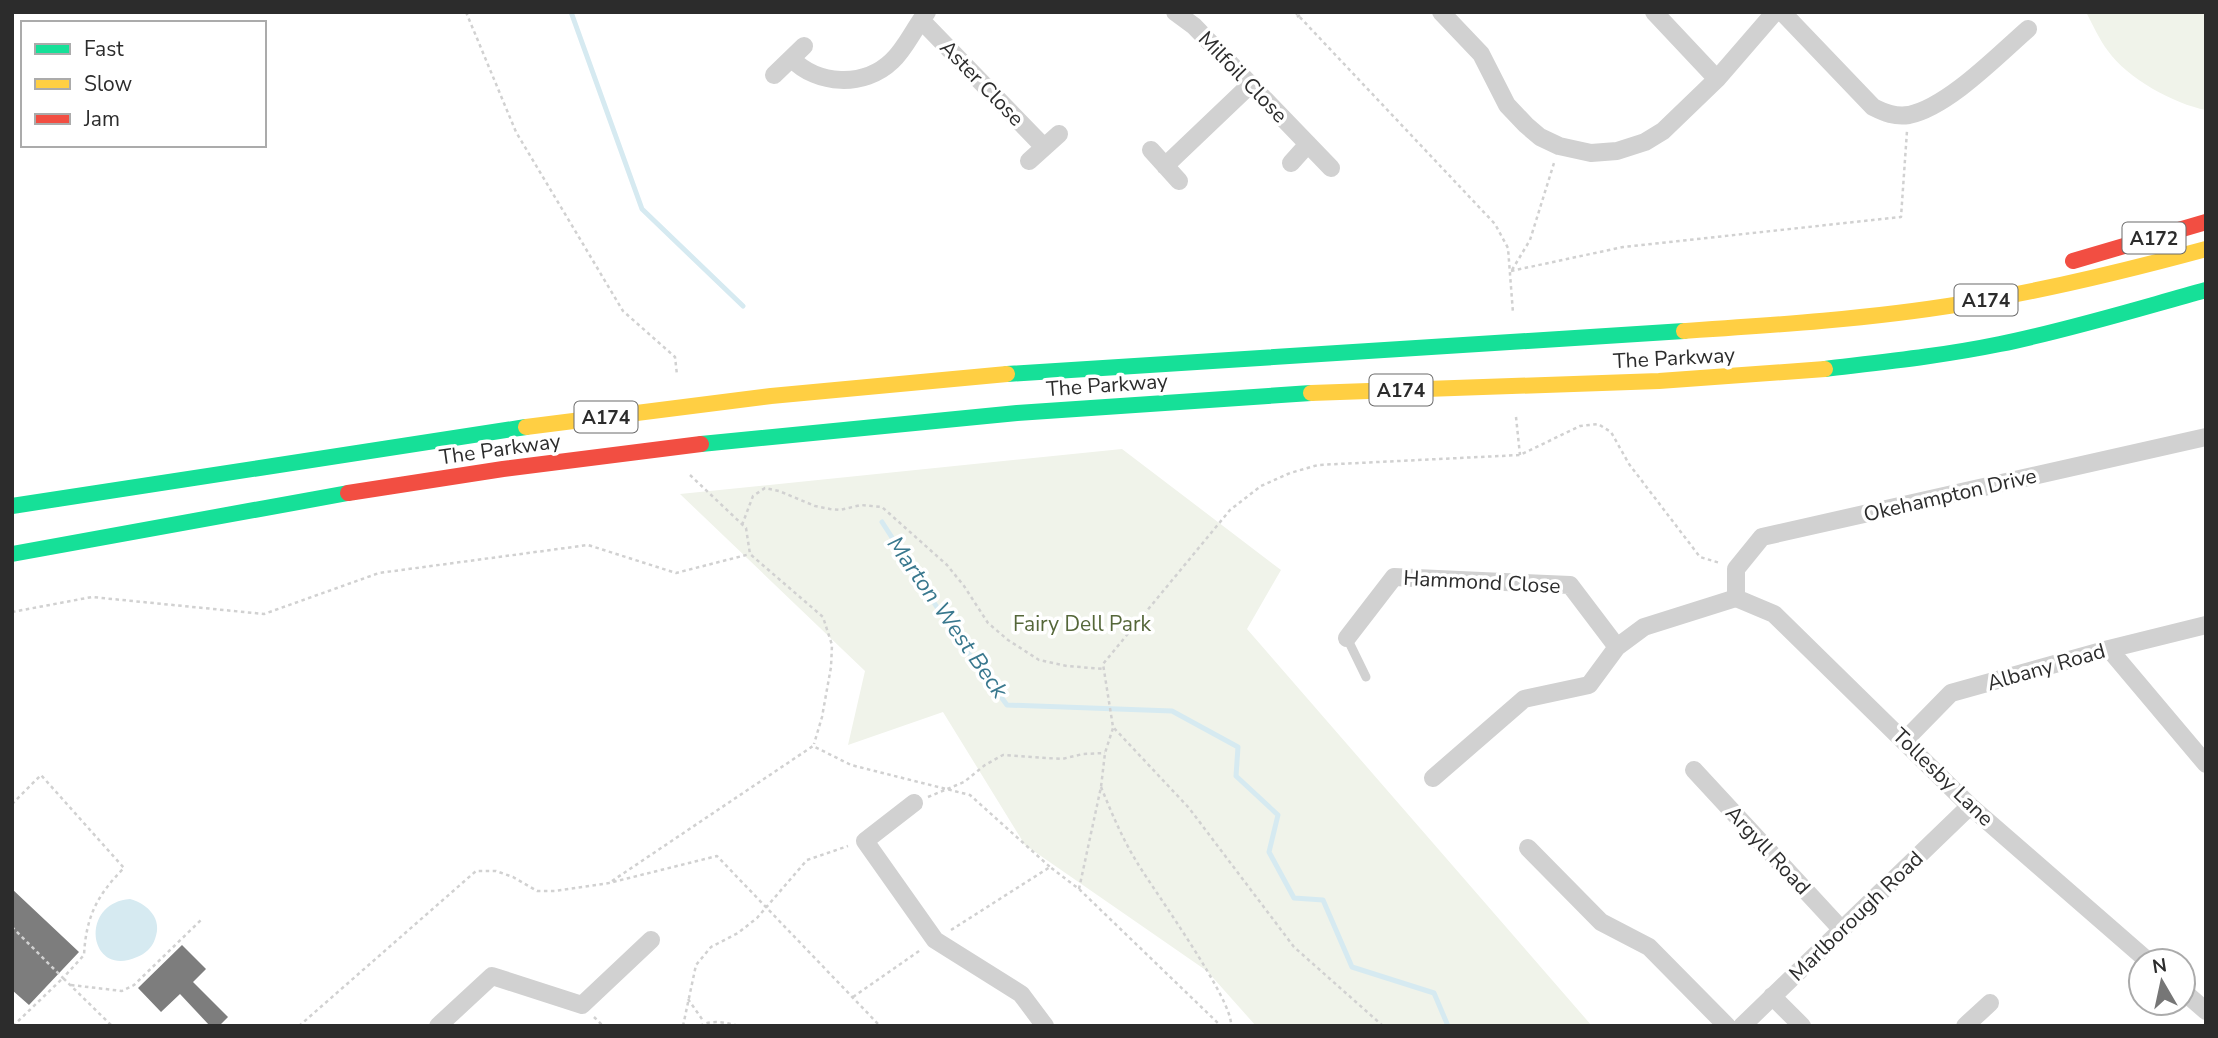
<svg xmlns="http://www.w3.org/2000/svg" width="2218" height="1038" font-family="'Nunito Sans',sans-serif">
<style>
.green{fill:#f0f3ea}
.water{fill:#d6eaf1}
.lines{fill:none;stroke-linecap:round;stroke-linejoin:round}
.stream{stroke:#d6eaf1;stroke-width:5}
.building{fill:#7d7d7d}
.path{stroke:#d1d1d1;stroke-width:2.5;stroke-dasharray:3.5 3.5;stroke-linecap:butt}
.lane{stroke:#d1d1d1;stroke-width:9}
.street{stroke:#d1d1d1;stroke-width:18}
.fast{stroke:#16e098;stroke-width:16}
.slow{stroke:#ffcf43;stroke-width:16}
.jam{stroke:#f24e42;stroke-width:16}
.labels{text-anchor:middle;stroke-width:7;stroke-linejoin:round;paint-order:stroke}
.shield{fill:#fff;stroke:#6b6b6b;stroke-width:2}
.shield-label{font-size:19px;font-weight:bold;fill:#2c2c2c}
.street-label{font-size:21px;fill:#2c2c2c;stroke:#fff}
.park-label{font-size:21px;fill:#556739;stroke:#fff}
.water-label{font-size:23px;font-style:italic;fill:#39788e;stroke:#fff}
</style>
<rect width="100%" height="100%" fill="#fff"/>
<path class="green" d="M 2086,12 L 2206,12 L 2206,110 C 2174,104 2127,78 2108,51 C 2099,39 2093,25 2086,12 Z
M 1122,449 L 1281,570 L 1247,629 L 1592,1026 L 1256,1026 L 1207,971 L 1025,845 L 943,712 L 848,745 L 865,671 L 680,494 Z"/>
<path class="water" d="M 130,899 C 148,904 163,919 155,939 C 152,948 145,954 137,957 C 89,979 78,903 130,899 Z"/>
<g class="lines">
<path class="stream" d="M 571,12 L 642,209 L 743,306
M 882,522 L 953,632 L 1007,705 L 1172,711 L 1238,747 L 1236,776 L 1278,815 L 1269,852 L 1294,898 L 1323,900 L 1352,967 L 1434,993 L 1448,1026"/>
</g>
<path class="building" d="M 12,889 L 79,952 L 29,1005 L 12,990 Z
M 182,945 L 206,969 L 193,982 L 228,1017 L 219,1026 L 210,1026 L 180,994 L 161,1012 L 138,988 Z"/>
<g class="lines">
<path class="path" d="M 466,12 L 516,132 L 623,311 L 675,357 L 677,375
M 1295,12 L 1495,224 L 1508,248 L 1513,313
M 1297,17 L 1304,12
M 1512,270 L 1530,240 L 1554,163
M 1511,271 L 1623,247 L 1901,217 L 1907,131
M 1516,417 L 1520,455
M 690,475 L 746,528 L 750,554 L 823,617 L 832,645 L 831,667 L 822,717 L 814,744
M 742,525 L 753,496 L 765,488 L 779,491 L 815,506 L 830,509 L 840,510 L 861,505 L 882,507 L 947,565 L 964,586 L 988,623 L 1008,640 L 1039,660 L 1067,666 L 1104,669
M 12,612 L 92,597 L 264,614 L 379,573 L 588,545 L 676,573 L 750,554
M 1101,787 C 1112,814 1123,840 1138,864 C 1155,892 1234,1001 1231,1026
M 928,797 L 964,782 L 985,765 L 1003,755 L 1062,759 L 1083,754 L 1105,753
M 12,804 L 41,775 L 124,868 C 97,895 86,917 84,955 L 63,978 L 12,927
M 612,881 L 813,746 L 851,765 L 970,795 L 1050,867
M 1079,889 L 1101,787 L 1105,753 L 1113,728
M 951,930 L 1050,867 L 1079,889 L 1221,1026
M 71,985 L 122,991 L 134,985 L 201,920
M 853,997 L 922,949
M 688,999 L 704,1022
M 594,1017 L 603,1026
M 13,1026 L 63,978 L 112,1026
M 299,1026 L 476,871 L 496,871 L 513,877 L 537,891 L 555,891 L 609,883 L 717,856 L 880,1026
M 683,1026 L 696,965 L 711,947 L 738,933 L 757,918 L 807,860 L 848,846
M 700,1026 C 712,1019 727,1023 739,1026
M 1383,1026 L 1294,947 L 1189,808 L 1113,727 L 1103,664 L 1230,510 L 1261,486 L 1290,473 L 1318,465 L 1520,455 L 1580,426 L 1598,424 L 1611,432 L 1629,464 L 1700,557 L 1720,563"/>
<path class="lane" d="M 1347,638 L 1366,677"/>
<path class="street" d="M 1175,12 L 1194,26 L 1331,168
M 1441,12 L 1481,54 L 1507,105 L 1526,125 L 1540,137 L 1559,146 L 1591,153 L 1617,151 L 1645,142 L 1663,131 L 1717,79 L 1775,12
M 1654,12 L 1717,79
M 1782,12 L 1873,107 C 1885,113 1895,117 1909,115 C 1948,107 1998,55 2028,29
M 921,20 L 1043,146
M 792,59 C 817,85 864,88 892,61 C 906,48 914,28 927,12
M 774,75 L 804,46
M 1151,150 L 1179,181
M 1029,161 L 1059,134
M 1291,163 L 1308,144
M 1165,166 L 1250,85
M 1736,598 L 1774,614 L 1970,806 L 2148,961
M 1736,598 L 1736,569 L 1762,537 L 2206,437
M 1347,638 L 1394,577 L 1570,585 L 1617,647
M 2109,649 L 2206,764
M 1904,741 L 1951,693 L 2109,649 L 2206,625
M 1694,770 L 1842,930
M 1433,778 L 1524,699 L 1589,685 L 1617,647 L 1644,627 L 1736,598
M 914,803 L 865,841 L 935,940 L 1021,994 L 1045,1026
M 1528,848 L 1601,922 L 1649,947 L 1727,1026
M 2183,991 L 2206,1011
M 1772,996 L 1802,1026
M 438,1026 L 492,976 L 582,1005 L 651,940
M 1742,1026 L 1970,806
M 1965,1026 L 1990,1003"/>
<path class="fast" d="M 1825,369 C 1883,362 1942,356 2000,344 C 2069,330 2137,309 2206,290
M 1007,374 L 1684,331
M 701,444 L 1017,413 L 1311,393
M 12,506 L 526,427
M 12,554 L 348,493"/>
<path class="slow" d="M 1684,331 C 1776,325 1869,319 1961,304 C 2043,291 2125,271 2206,249
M 1311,393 L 1659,381 L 1825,369
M 526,427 L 771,396 L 1007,374"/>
<path class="jam" d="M 2073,261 L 2206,222
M 348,493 L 503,469 L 701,444"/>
</g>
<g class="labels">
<g class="shield">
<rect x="2122.5" y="222.5" width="63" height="31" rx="5"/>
<rect x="1954.5" y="284.5" width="63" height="31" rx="5"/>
<rect x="1369.5" y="374.5" width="63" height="31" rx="5"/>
<rect x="574.5" y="401.5" width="63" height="31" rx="5"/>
</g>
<g class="shield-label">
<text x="2154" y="245">A172</text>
<text x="1986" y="307">A174</text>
<text x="1401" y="397">A174</text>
<text x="606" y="424">A174</text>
</g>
<g class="street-label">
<text transform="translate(1243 77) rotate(46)" y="7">Milfoil Close</text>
<text transform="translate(982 83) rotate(46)" y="7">Aster Close</text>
<text transform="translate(1674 358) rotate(-3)" y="7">The Parkway</text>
<text transform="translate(1107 385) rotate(-4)" y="7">The Parkway</text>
<text transform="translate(500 449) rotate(-8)" y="7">The Parkway</text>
<text transform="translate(1950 495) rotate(-13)" y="7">Okehampton Drive</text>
<text transform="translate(1482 582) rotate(3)" y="7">Hammond Close</text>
<text transform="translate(2046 667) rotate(-16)" y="7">Albany Road</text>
<text transform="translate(1943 777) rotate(44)" y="7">Tollesby Lane</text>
<text transform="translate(1768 850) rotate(47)" y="7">Argyll Road</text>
<text transform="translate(1856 916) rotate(-44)" y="7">Marlborough Road</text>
</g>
<g class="park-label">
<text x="1082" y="631">Fairy Dell Park</text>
</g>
<g class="water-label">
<text transform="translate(948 617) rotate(55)" y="8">Marton West Beck</text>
</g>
</g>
<rect width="2218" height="1038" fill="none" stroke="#2c2c2c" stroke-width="28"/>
<rect x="21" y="21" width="245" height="126" fill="#ffffff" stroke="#ababab" stroke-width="2"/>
<rect x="35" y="44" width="35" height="10" fill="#16e098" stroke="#ababab" stroke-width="2"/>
<text x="84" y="56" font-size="21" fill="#2c2c2c">Fast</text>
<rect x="35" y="79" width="35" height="10" fill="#ffcf43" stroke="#ababab" stroke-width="2"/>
<text x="84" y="91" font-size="21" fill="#2c2c2c">Slow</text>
<rect x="35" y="114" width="35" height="10" fill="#f24e42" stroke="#ababab" stroke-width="2"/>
<text x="84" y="126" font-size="21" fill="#2c2c2c">Jam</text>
<g transform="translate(2162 982) rotate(351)"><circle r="33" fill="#ffffff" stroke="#ababab" stroke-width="2"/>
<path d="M0-5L12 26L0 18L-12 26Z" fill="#767676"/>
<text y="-10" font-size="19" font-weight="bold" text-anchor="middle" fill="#2c2c2c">N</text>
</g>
</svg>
